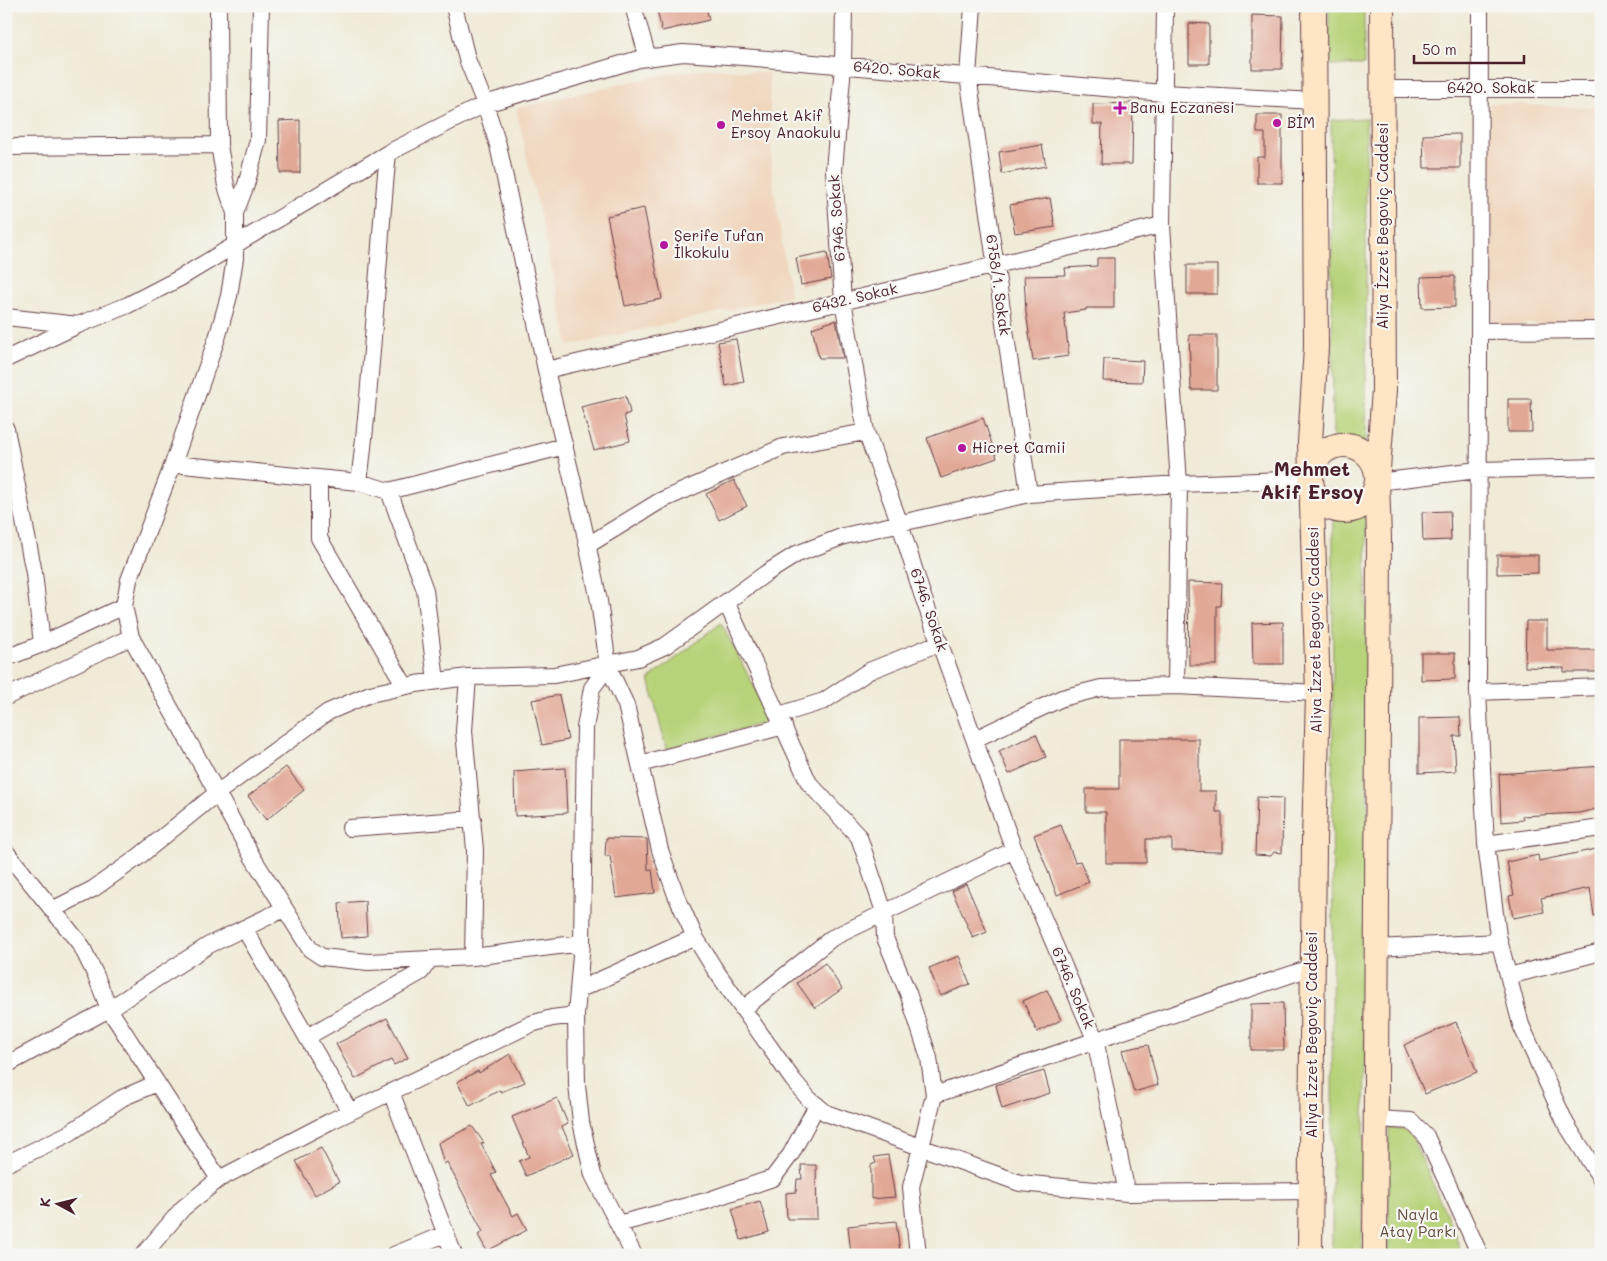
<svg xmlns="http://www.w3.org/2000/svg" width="1607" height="1261" font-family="Mali,sans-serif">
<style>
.built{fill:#f0d5bc}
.green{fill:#b7d379;stroke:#807952}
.building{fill:#e2a896}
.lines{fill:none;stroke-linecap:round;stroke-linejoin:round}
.street-casing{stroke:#633d45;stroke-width:18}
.secondary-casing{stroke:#633d45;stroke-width:26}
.street{stroke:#fff;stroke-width:16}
.secondary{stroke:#fde5c5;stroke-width:24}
.poi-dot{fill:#b5179e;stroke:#f6f6f2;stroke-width:2}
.labels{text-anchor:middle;stroke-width:4.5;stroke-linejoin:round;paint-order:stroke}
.street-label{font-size:15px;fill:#4a1f2b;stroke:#f6f6f2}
.poi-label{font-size:15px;fill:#4a1f2b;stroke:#f6f6f2;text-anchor:start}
.park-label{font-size:15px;fill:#654c3e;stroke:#f6f6f2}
.district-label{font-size:20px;font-weight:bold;fill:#4a1f2b;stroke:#f6f6f2}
</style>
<rect width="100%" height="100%" fill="#f6f6f2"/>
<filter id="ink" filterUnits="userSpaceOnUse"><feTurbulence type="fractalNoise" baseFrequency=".02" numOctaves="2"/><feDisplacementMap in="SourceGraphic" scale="10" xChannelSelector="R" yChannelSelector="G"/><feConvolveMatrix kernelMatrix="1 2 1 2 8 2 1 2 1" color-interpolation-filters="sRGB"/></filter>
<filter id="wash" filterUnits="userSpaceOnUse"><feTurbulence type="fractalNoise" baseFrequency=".0096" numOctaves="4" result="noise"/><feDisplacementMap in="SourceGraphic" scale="20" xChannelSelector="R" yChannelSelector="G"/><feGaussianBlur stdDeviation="1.12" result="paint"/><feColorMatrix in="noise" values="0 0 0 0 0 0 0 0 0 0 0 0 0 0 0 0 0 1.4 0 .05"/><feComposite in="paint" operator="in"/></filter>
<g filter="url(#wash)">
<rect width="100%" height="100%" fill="#f0ead7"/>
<path class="built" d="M 712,68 L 769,73 L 772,175 L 790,296 L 569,346 L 516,108 L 661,75 Z
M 1490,103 L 1601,108 L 1601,322 L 1492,325 Z"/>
<path class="green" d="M 1329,6 L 1364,6 L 1364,65 L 1329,65 Z
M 1366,118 L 1366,442 L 1333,438 L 1331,120 Z
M 1366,500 L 1368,871 L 1362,1255 L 1332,1255 L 1333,502 Z
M 721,623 L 772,721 L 666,749 L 649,679 Z
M 1389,1127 L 1409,1130 L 1455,1234 L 1462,1255 L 1388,1255 Z"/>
<g id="blocks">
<path class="building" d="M 656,6 L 706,6 L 709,20 L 662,31 Z
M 1252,15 L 1283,16 L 1282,69 L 1252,69 Z
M 1189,23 L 1209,24 L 1209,64 L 1189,64 Z
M 1133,103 L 1132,164 L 1101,164 L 1102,124 L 1093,124 L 1093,104 Z
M 1257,115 L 1282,115 L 1282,183 L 1257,183 L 1257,157 L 1265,157 L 1265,133 L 1257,133 Z
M 300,120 L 300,173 L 280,173 L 279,121 Z
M 1460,134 L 1460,168 L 1424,168 L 1423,135 Z
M 1042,145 L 1046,166 L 1002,174 L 999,152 Z
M 1050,198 L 1055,227 L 1015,233 L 1010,205 Z
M 644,208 L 662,299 L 625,306 L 607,216 Z
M 827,252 L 831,279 L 801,285 L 796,258 Z
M 1097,258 L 1114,258 L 1114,308 L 1086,308 L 1086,310 L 1064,313 L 1069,356 L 1033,361 L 1026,312 L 1024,276 L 1066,275 L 1065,268 L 1097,266 Z
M 1187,265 L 1217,265 L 1217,294 L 1187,294 Z
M 1455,276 L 1455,307 L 1422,308 L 1421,277 Z
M 836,320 L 843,358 L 819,358 L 812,328 Z
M 1189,335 L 1217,335 L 1217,390 L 1191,390 Z
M 736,339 L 744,382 L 726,386 L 718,342 Z
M 1104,359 L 1143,361 L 1142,382 L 1103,381 Z
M 626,396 L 630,413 L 624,415 L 630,441 L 594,450 L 581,407 Z
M 1508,399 L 1531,399 L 1532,432 L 1508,432 Z
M 983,418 L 997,458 L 941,478 L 927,438 Z
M 734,480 L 747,506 L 719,520 L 706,494 Z
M 1450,511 L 1451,540 L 1423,541 L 1422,512 Z
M 1497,555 L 1538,555 L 1538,573 L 1497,574 Z
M 1188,582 L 1222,583 L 1221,606 L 1217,606 L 1217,665 L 1189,665 Z
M 1526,621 L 1547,621 L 1547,650 L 1601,650 L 1601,672 L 1564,672 L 1564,668 L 1525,667 Z
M 1283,622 L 1283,664 L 1253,664 L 1252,623 Z
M 1421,653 L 1455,653 L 1455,679 L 1421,680 Z
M 559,695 L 568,740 L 542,745 L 532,700 Z
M 1460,717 L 1461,736 L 1454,736 L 1456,771 L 1419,773 L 1419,718 Z
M 1036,734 L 1046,757 L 1009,774 L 999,751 Z
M 1119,739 L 1199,739 L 1199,791 L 1216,791 L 1216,812 L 1222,812 L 1222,852 L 1172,851 L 1172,839 L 1146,839 L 1146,863 L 1106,863 L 1106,812 L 1086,812 L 1086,789 L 1119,789 Z
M 1601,766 L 1601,808 L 1579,813 L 1522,816 L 1523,820 L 1501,822 L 1499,774 Z
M 286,767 L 304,790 L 266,820 L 248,796 Z
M 565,768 L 567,813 L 515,816 L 514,772 Z
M 1257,797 L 1283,798 L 1282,853 L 1274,852 L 1271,856 L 1255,855 Z
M 1061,825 L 1075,862 L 1080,861 L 1089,882 L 1057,895 L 1034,835 Z
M 606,838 L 647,839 L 648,870 L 652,869 L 655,893 L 616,898 L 610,856 L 605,856 Z
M 1601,848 L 1601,915 L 1594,916 L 1590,888 L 1541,898 L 1544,912 L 1513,918 L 1509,896 L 1514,895 L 1507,862 L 1538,855 L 1539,861 Z
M 966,884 L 987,932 L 973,938 L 952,891 Z
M 365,901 L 367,936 L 341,938 L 339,903 Z
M 959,956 L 970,984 L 940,996 L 929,968 Z
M 825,963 L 842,989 L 815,1008 L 797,983 Z
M 1047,990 L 1061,1020 L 1037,1032 L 1023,1001 Z
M 1283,1003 L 1284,1050 L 1251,1050 L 1251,1004 Z
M 387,1018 L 408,1058 L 394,1065 L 391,1060 L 355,1079 L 336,1044 Z
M 1456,1022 L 1477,1072 L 1425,1094 L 1404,1045 Z
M 1148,1045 L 1158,1085 L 1134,1092 L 1122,1050 Z
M 510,1054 L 525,1082 L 501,1092 L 500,1090 L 470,1106 L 457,1082 L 478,1071 L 479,1073 Z
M 1044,1071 L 1050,1093 L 1002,1109 L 996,1085 Z
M 557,1098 L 568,1124 L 562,1127 L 574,1154 L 526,1176 L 519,1161 L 529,1157 L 512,1117 Z
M 472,1126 L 484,1143 L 481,1144 L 496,1172 L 491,1175 L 513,1216 L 518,1213 L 527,1230 L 487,1251 L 478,1235 L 483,1232 L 447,1162 L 444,1164 L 438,1143 Z
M 321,1148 L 339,1182 L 315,1195 L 296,1161 Z
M 888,1155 L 895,1197 L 871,1199 L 871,1165 L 876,1163 L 874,1157 Z
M 801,1165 L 816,1165 L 817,1219 L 787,1219 L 786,1193 L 796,1192 L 797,1179 L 802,1179 Z
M 760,1201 L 769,1232 L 741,1240 L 732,1209 Z
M 896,1221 L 900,1252 L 851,1255 L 848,1226 Z"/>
</g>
</g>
<g filter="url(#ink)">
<use href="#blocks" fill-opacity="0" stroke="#633d45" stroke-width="1"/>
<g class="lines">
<g class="street-casing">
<path id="street" d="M 218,6 L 219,145 L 226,186 L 235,213 L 235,258 L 229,296 L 218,335 L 173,464 L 129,580 L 124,606 L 131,637 L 253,858 L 310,949 L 322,957 L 368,962 L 473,957 L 582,943
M 454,6 L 467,59 L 485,104 L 498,145 L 546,370 L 583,524 L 599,601 L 608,666 L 626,705 L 660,850 L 676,895 L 695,937 L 714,968 L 793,1080 L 809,1099 L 826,1113 L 1020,1183 L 1127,1193 L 1311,1191
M 633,6 L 648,58
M 844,6 L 843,66 L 834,170 L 843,301 L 866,432 L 900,524 L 922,594 L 1014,850 L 1095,1039 L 1127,1193
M 973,6 L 968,76 L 1029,494
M 1165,6 L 1162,225 L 1179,484 L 1176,686
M 1480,6 L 1478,692 L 1486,844 L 1601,828
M 1382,89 L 1601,89
M 6,147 L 219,145
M 235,213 L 246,185 L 258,140 L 261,6
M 6,317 L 78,325
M 1479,331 L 1601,330
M 6,359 L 78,325 L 128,305 L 180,278 L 388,153 L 485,104 L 639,59 L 683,53 L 743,57 L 1163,93 L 1315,101
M 546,370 L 854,299 L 1162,225
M 6,429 L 34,573 L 42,644 L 6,658
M 173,464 L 359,482 L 389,491 L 565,446
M 319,478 L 319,538 L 405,686
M 359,482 C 373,373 377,262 388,153
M 1377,482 L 1478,470 L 1601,467
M 389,491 L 425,590 L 436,681
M 588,545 L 660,501 L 783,447 L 866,432
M 727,604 L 809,783 L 859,837 L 884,912 L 885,938 L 908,993 L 929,1058 L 934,1095 L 911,1187 L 918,1255
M 42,644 L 124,606
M 608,666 L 592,688 L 585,728 L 582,943 L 576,1015 L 577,1085 L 581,1122 L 593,1175 L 634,1255
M 468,677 L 464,731 L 475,850 L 473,957
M 1478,692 L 1601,687
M 6,697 L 131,637
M 779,715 L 824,701 L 869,671 L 939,643
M 975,739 L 1062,698 L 1101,688 L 1176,686 L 1318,693
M 640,764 L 784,726
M 350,828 L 473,819
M 1486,844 L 1498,936 L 1521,1025 L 1566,1124 L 1601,1179
M 6,852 L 81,945 L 96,976 L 109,1009 L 219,1179
M 52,910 L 93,889 L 137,858 L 217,793 L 328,712 L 370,694 L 416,684 L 468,677 L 554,675 L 638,658 L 665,646 L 765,574 L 797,554 L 844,536 L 1029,494 L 1179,484 L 1311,479
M 244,928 L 350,1112
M 1376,948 L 1500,942
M 1509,976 L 1601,952
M 578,990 L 695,937
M 743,1009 L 832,938 L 1014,850
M 307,1037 L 421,972 L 430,959
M 6,1065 L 109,1009 L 209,945 L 284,909
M 391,1092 L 454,1255
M 934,1095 L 1313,967
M 1377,1119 L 1411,1121 L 1426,1136 L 1480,1255
M 6,1164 L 68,1134 L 122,1098 L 157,1083
M 618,1224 L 706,1201 L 773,1178 L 791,1154 L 817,1105
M 143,1255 L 183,1208 L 219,1179 L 329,1122 L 531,1024 L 552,1018 L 576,1015
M 394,1255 L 445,1234"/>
</g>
<g class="secondary-casing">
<path id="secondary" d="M1311 478a33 33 0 1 1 66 0a33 33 0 1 1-66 0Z
M 1310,1255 L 1314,842 L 1318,693 L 1310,442 L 1316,347 L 1314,6
M 1375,1255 L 1379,537 L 1377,482 L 1384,390 L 1382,6"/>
</g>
<use href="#street" class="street"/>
<use href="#secondary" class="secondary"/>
</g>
</g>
<g class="poi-dot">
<path d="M1117.5 100.5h5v5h5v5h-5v5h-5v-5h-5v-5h5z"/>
<circle cx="1277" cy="123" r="5"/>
<circle cx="721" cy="125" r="5"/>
<circle cx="664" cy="245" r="5"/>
<circle cx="962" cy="448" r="5"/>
</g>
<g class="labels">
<g class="street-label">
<text transform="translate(897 70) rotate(5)" y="5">6420. Sokak</text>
<text x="1491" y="93">6420. Sokak</text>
<text transform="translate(837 218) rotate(-94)" y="5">6746. Sokak</text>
<text transform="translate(1383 226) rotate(-90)" y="5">Aliya İzzet Begoviç Caddesi</text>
<text transform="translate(998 285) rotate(82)" y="5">6758/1. Sokak</text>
<text transform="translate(855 298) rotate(-13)" y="5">6432. Sokak</text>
<text transform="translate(929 610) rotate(71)" y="5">6746. Sokak</text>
<text transform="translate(1315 630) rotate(-91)" y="5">Aliya İzzet Begoviç Caddesi</text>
<text transform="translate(1073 988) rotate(67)" y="5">6746. Sokak</text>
<text transform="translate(1312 1035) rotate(-90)" y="5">Aliya İzzet Begoviç Caddesi</text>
</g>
<g class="poi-label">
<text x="1130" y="113">Banu Eczanesi</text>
<text x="731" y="121">Mehmet Akif<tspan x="731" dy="17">Ersoy Anaokulu</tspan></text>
<text x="1287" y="128">BİM</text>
<text x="674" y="241">Şerife Tufan<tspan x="674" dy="17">İlkokulu</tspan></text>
<text x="972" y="453">Hicret Camii</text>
</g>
<g class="park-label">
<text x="1418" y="1220">Nayla<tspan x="1418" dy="17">Atay Parkı</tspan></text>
</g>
<g class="district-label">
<text x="1312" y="476">Mehmet<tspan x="1312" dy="23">Akif Ersoy</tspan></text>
</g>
</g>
<rect width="1607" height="1261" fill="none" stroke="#f6f6f2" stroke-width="25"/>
<g transform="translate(58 1204) rotate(277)" stroke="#f6f6f2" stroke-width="4" paint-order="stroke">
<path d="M0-4L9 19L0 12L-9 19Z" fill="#4a1f2b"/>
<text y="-8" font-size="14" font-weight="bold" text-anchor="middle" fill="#4a1f2b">K</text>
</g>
<path d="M1414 55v8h110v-8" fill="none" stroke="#4a1f2b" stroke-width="2.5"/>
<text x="1422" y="55" font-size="15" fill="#4a1f2b" stroke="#f6f6f2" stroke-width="4" paint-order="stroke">50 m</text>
</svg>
